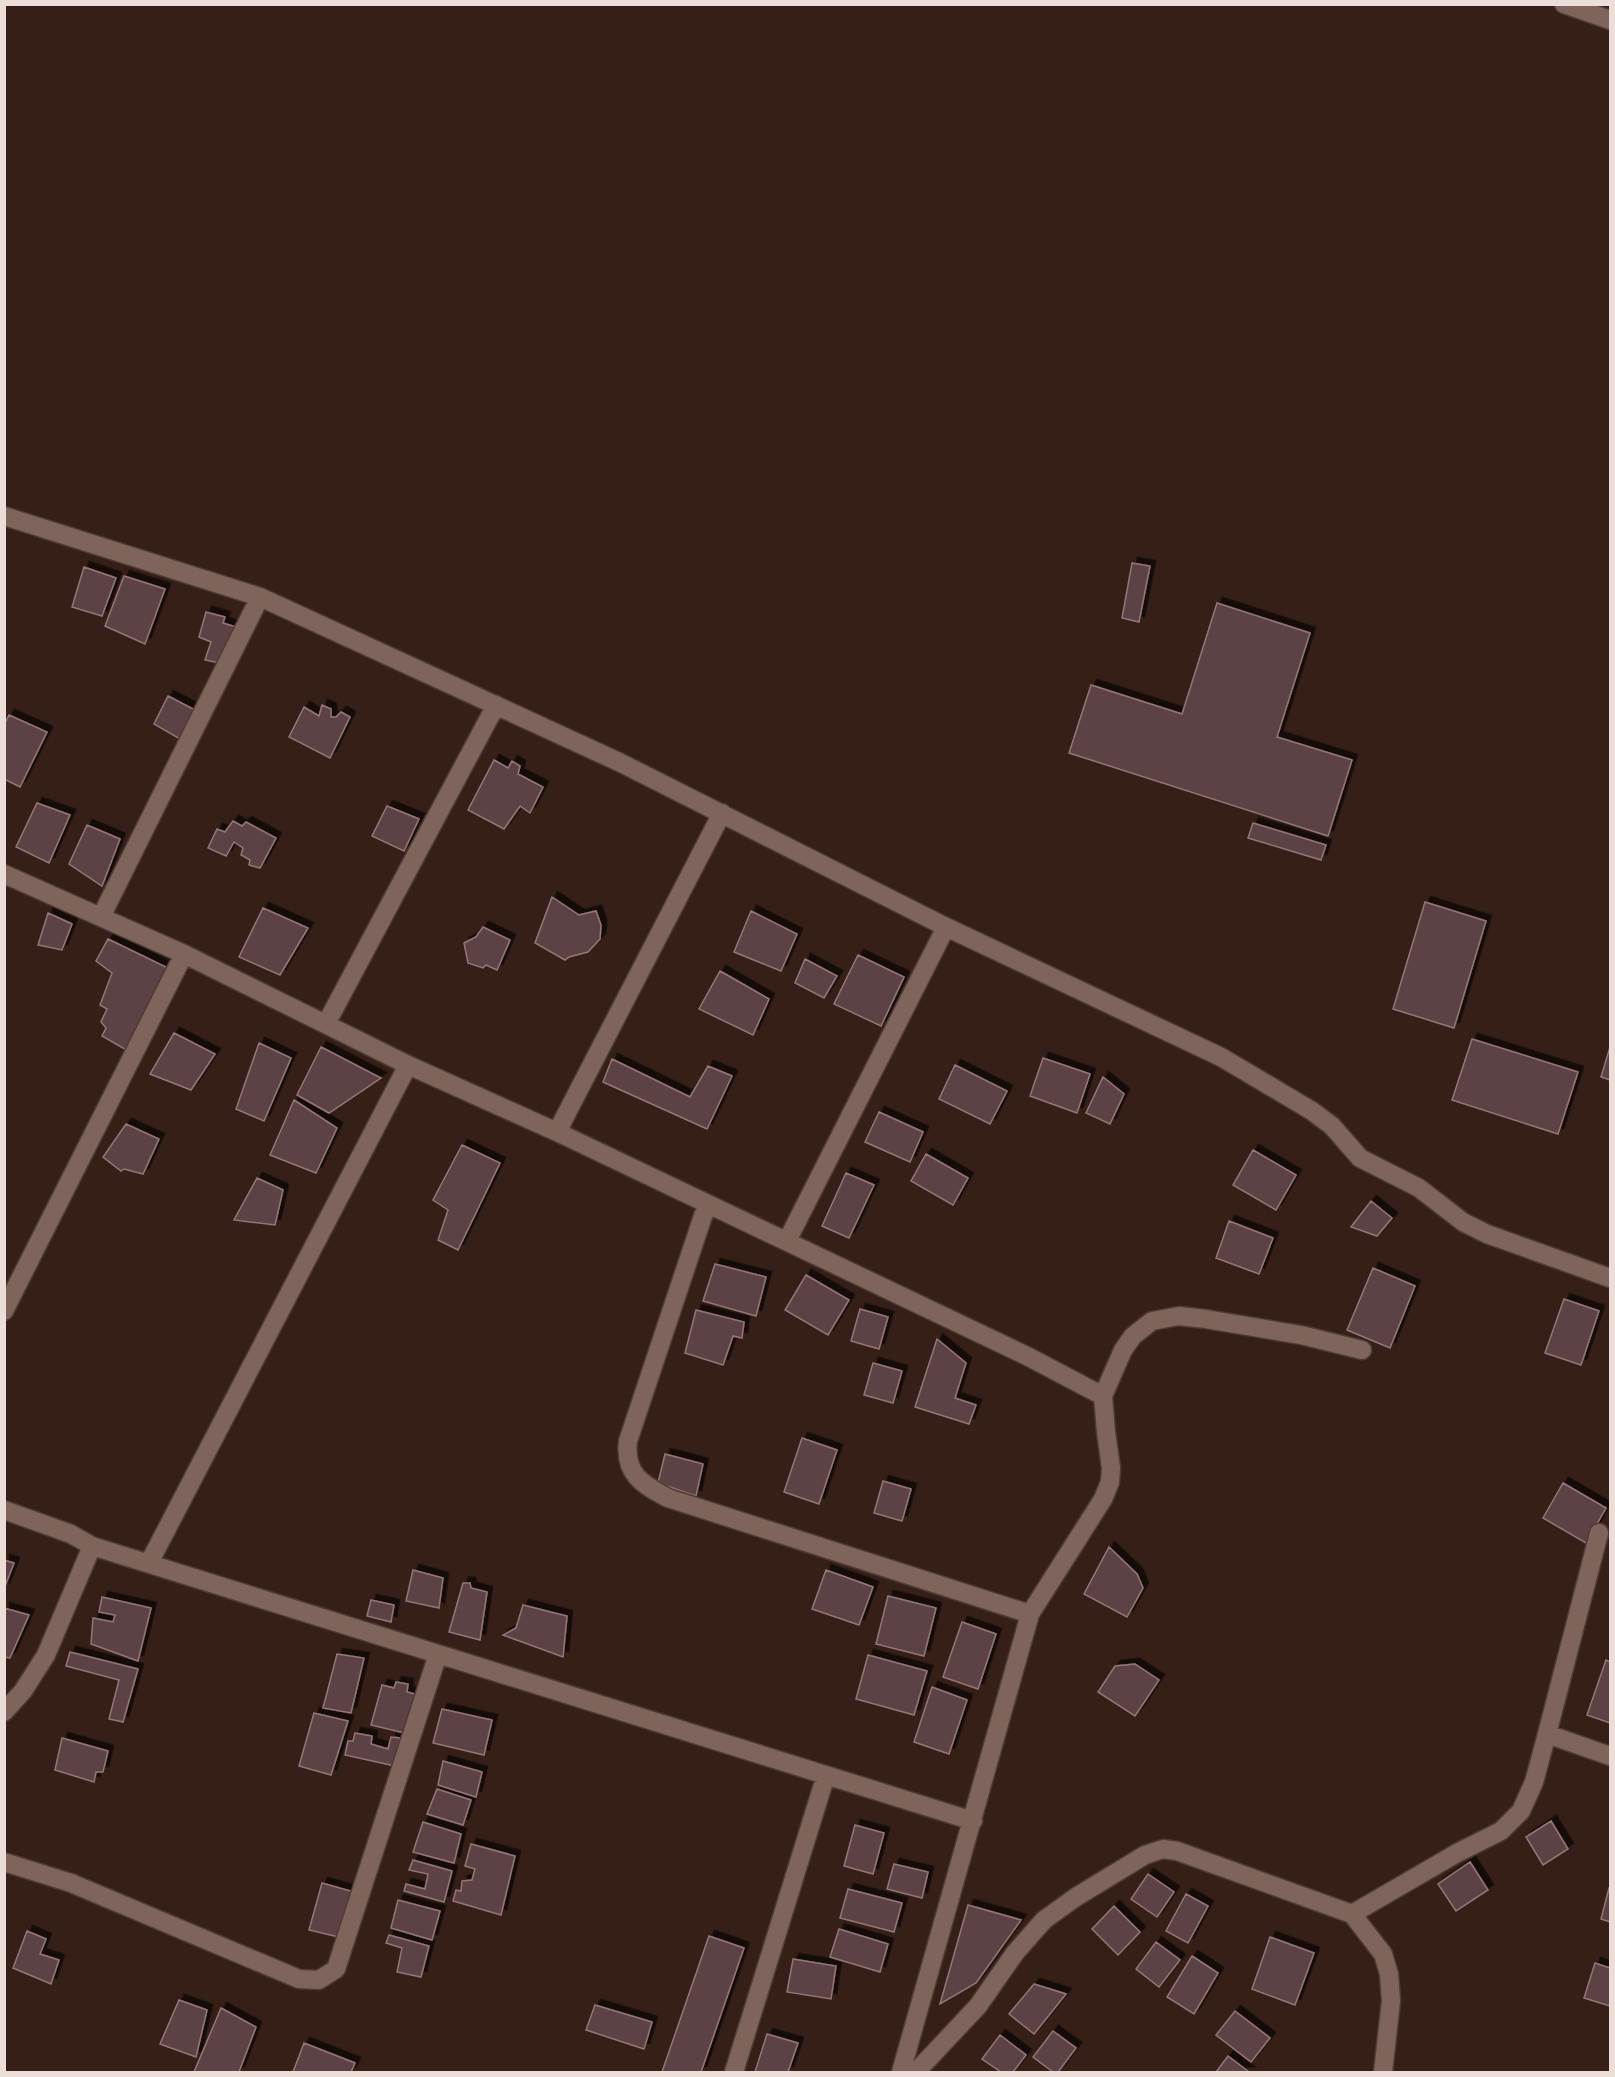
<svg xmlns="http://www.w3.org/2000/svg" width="1615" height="2077" font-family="Helvetica,sans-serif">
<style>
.building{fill:#5d4244;stroke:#947678;stroke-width:1.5;filter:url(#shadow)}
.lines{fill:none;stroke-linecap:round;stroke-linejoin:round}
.minor-casing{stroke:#4e3b36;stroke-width:21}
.minor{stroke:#7f645b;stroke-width:18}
</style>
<defs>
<filter id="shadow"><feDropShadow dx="5.5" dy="-5.5" stdDeviation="0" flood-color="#0009"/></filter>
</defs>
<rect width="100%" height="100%" fill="#351f17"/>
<path class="building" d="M 1132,563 L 1150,566 L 1139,622 L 1122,618 Z
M 84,567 L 116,578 L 102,616 L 72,607 Z
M 124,576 L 165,589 L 145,644 L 105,626 Z
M 1217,603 L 1310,633 L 1277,737 L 1352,760 L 1328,836 L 1069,753 L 1091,685 L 1182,714 Z
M 206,612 L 225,617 L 223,623 L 236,627 L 219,663 L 205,660 L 211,642 L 199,637 Z
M 168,696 L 197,711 L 180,739 L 154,724 Z
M 322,705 L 331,709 L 331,717 L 336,717 L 341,712 L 350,717 L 330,758 L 289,737 L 304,707 L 319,716 Z
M 9,715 L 47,732 L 20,787 L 4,779 L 4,725 Z
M 494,760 L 508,768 L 512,761 L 520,766 L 518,774 L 543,787 L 530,813 L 520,806 L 504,829 L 468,810 Z
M 37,803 L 70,815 L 49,863 L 16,847 Z
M 387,806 L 419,819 L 404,851 L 372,836 Z
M 233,821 L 242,826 L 246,822 L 276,838 L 260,868 L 249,865 L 250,860 L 241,855 L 243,848 L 234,842 L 226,856 L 208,848 L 217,829 L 225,832 Z
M 1253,823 L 1326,845 L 1321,860 L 1248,838 Z
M 87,825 L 120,839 L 102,886 L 69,864 Z
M 552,897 L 579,915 L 596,911 L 601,925 L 600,939 L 588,952 L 569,957 L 565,960 L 535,943 Z
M 1425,902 L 1486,921 L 1454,1028 L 1393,1009 Z
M 263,908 L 308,928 L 280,975 L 239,957 Z
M 751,911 L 797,934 L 781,971 L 734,952 Z
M 48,913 L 72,924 L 62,950 L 38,945 Z
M 483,927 L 510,940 L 497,970 L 486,965 L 483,968 L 468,963 L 464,943 L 476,937 Z
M 108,939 L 170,969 L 128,1051 L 102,1036 L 106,1028 L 101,1022 L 107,1009 L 100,1005 L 112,973 L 96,961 Z
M 858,955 L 904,977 L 881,1026 L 834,1004 Z
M 805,959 L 837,976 L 824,998 L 795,983 Z
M 720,971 L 769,999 L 753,1035 L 699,1009 Z
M 174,1033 L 215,1054 L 191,1090 L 150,1074 Z
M 1472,1039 L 1578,1072 L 1558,1134 L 1452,1100 Z
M 259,1043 L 291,1058 L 264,1121 L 236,1109 Z
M 321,1047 L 381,1078 L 329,1113 L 297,1095 Z
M 1610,1047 L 1610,1080 L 1601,1077 Z
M 1043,1058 L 1090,1074 L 1077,1113 L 1030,1096 Z
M 612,1059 L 690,1097 L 708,1066 L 732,1076 L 707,1129 L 603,1082 Z
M 955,1065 L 1007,1091 L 990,1124 L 939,1099 Z
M 1103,1077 L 1124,1094 L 1110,1124 L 1086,1113 Z
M 294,1100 L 337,1128 L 316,1173 L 270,1155 Z
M 879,1112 L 923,1132 L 910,1162 L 865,1142 Z
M 126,1124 L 159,1139 L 143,1174 L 124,1169 L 121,1171 L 103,1157 Z
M 462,1145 L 500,1163 L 458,1250 L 438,1240 L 448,1210 L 433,1200 Z
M 1253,1150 L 1296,1175 L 1276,1210 L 1233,1185 Z
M 926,1154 L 968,1178 L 953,1205 L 911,1181 Z
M 846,1173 L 874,1185 L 849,1238 L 822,1226 Z
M 257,1178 L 283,1190 L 275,1225 L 234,1220 Z
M 1371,1201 L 1392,1218 L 1377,1236 L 1351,1227 Z
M 1229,1221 L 1273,1238 L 1259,1274 L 1216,1258 Z
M 715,1264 L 766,1277 L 756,1316 L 703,1301 Z
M 1373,1268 L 1415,1286 L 1390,1348 L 1347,1330 Z
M 806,1275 L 849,1300 L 828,1335 L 785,1310 Z
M 1564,1299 L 1599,1311 L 1581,1365 L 1545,1353 Z
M 860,1309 L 888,1317 L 879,1349 L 851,1341 Z
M 696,1310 L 744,1322 L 742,1338 L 733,1336 L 723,1365 L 685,1353 Z
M 937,1339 L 966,1363 L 955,1398 L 976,1405 L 969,1424 L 915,1407 Z
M 873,1363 L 902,1371 L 893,1403 L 864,1395 Z
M 802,1438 L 837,1450 L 819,1504 L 784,1492 Z
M 665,1454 L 703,1464 L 696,1496 L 658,1483 Z
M 883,1481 L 911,1489 L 902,1521 L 874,1513 Z
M 1563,1483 L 1606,1508 L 1586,1543 L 1543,1518 Z
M 1109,1547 L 1137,1574 L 1143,1588 L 1127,1617 L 1084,1594 Z
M 4,1560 L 14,1563 L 4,1589 Z
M 413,1570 L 443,1578 L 439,1608 L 406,1601 Z
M 826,1570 L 873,1587 L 859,1625 L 812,1609 Z
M 463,1583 L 470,1583 L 471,1588 L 487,1592 L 480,1640 L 449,1632 Z
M 888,1596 L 936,1608 L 924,1656 L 876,1644 Z
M 102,1597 L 151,1608 L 138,1661 L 91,1644 L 93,1618 L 113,1622 L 115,1615 L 99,1612 Z
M 371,1600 L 394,1605 L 391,1622 L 367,1616 Z
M 523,1605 L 567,1616 L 563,1657 L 503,1635 L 516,1628 Z
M 4,1608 L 29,1615 L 10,1658 L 4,1657 Z
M 962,1622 L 996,1634 L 978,1689 L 943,1677 Z
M 70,1652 L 138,1669 L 123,1722 L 109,1719 L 119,1680 L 66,1666 Z
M 337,1654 L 364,1658 L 351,1713 L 323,1708 Z
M 868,1655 L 927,1671 L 914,1715 L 856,1699 Z
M 1606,1660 L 1610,1662 L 1610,1723 L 1587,1715 Z
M 1135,1664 L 1159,1680 L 1135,1716 L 1098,1692 L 1115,1666 Z
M 396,1682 L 408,1684 L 407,1692 L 419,1695 L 409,1734 L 371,1725 L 382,1685 L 394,1688 Z
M 932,1687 L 967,1700 L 949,1754 L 914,1742 Z
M 442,1709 L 492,1720 L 484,1755 L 433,1743 Z
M 314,1713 L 348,1721 L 331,1775 L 299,1766 Z
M 355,1733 L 372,1736 L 371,1744 L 388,1749 L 391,1737 L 400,1738 L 395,1766 L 345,1755 L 348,1741 L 353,1741 Z
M 62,1738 L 108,1751 L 103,1772 L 96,1772 L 94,1782 L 55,1770 Z
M 443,1761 L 482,1772 L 476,1797 L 438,1785 Z
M 437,1789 L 471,1800 L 463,1825 L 427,1814 Z
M 1551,1821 L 1568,1849 L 1543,1865 L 1526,1837 Z
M 423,1822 L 461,1834 L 454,1863 L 413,1852 Z
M 855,1825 L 884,1833 L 873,1874 L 844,1866 Z
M 471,1844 L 515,1856 L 501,1915 L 453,1901 L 456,1890 L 461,1891 L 462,1881 L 472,1880 L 475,1869 L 465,1866 Z
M 413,1860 L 452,1871 L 444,1902 L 404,1891 L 406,1884 L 425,1889 L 428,1874 L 409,1870 Z
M 1470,1862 L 1488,1890 L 1456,1911 L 1438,1884 Z
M 894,1864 L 928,1872 L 922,1898 L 887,1889 Z
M 1148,1874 L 1174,1892 L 1157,1917 L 1131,1899 Z
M 322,1883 L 354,1892 L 343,1938 L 309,1930 Z
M 1609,1888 L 1610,1888 L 1610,1922 L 1601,1919 Z
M 848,1889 L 902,1903 L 894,1932 L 840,1918 Z
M 1186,1894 L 1208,1906 L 1188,1943 L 1166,1931 Z
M 398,1900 L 440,1911 L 432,1940 L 391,1928 Z
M 968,1905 L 1021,1920 L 976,1983 L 940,2004 Z
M 1114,1906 L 1140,1932 L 1118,1955 L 1092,1929 Z
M 839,1929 L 888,1944 L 880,1972 L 830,1957 Z
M 27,1931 L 46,1939 L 40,1954 L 59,1960 L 51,1984 L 13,1968 Z
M 389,1935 L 429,1946 L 421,1977 L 397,1972 L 402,1948 L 386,1943 Z
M 709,1936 L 744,1948 L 701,2072 L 662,2072 Z
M 1270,1937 L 1314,1953 L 1295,2005 L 1252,1989 Z
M 1156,1942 L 1180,1960 L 1159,1987 L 1136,1969 Z
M 1192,1956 L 1218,1973 L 1194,2014 L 1167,1997 Z
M 793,1959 L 836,1966 L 831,1999 L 787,1992 Z
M 1595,1963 L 1610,1968 L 1610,2006 L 1584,1998 Z
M 1034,1984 L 1066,1994 L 1034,2034 L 1009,2014 Z
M 179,2000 L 207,2010 L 196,2057 L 160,2044 Z
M 595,2005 L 652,2022 L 644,2049 L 586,2030 Z
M 221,2008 L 256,2027 L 239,2072 L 194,2072 Z
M 1235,2011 L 1270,2038 L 1251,2062 L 1216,2035 Z
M 1053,2031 L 1076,2048 L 1058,2072 L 1053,2072 L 1033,2057 Z
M 767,2034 L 798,2043 L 788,2072 L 755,2072 Z
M 1000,2035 L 1026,2055 L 1013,2072 L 1001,2072 L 982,2059 Z
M 304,2043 L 355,2063 L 351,2072 L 293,2072 Z
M 1228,2056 L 1249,2072 L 1216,2072 Z"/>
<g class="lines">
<g class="minor-casing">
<path id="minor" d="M 1564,4 L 1610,20
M 4,516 L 260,597 L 619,762 L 946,927 L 1221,1057 L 1312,1111 L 1332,1126 L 1360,1158 L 1419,1188 L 1463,1222 L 1487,1234 L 1610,1278
M 4,874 L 184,954 L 408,1065 L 557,1132 L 1027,1356 L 1103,1396
M 101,917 L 260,597
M 326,1024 L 496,705
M 557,1132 L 722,813
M 707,1204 L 628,1441 C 624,1474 642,1484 668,1498 L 1030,1614
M 787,1241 L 946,927
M 4,1311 L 184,954
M 4,1510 L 71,1534 L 92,1546 L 973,1821
M 149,1563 L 408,1065
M 4,1712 L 23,1691 L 46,1655 L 92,1546
M 1547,1734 L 1599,1533
M 4,1862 L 71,1883 L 299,1979 L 319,1980 L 336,1969 L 438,1654
M 1352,1914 L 1457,1853 L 1501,1831 L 1521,1811 L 1534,1782 L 1547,1734 L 1610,1756
M 734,2072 L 826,1775
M 901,2072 L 1030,1614 L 1103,1499 L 1110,1482 L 1111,1468 L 1106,1432 L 1103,1396 L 1123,1350 L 1133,1336 L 1152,1321 L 1179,1316 L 1206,1319 L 1301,1335 L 1362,1350
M 916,2072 L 978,2006 L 1015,1953 L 1044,1920 L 1076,1897 L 1145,1855 L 1163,1849 L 1177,1851 L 1352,1914 L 1383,1954 L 1389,1974 L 1391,2001 L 1383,2072"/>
</g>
<use href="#minor" class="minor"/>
</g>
<rect width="1615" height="2077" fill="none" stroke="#edddd7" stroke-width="12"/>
</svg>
